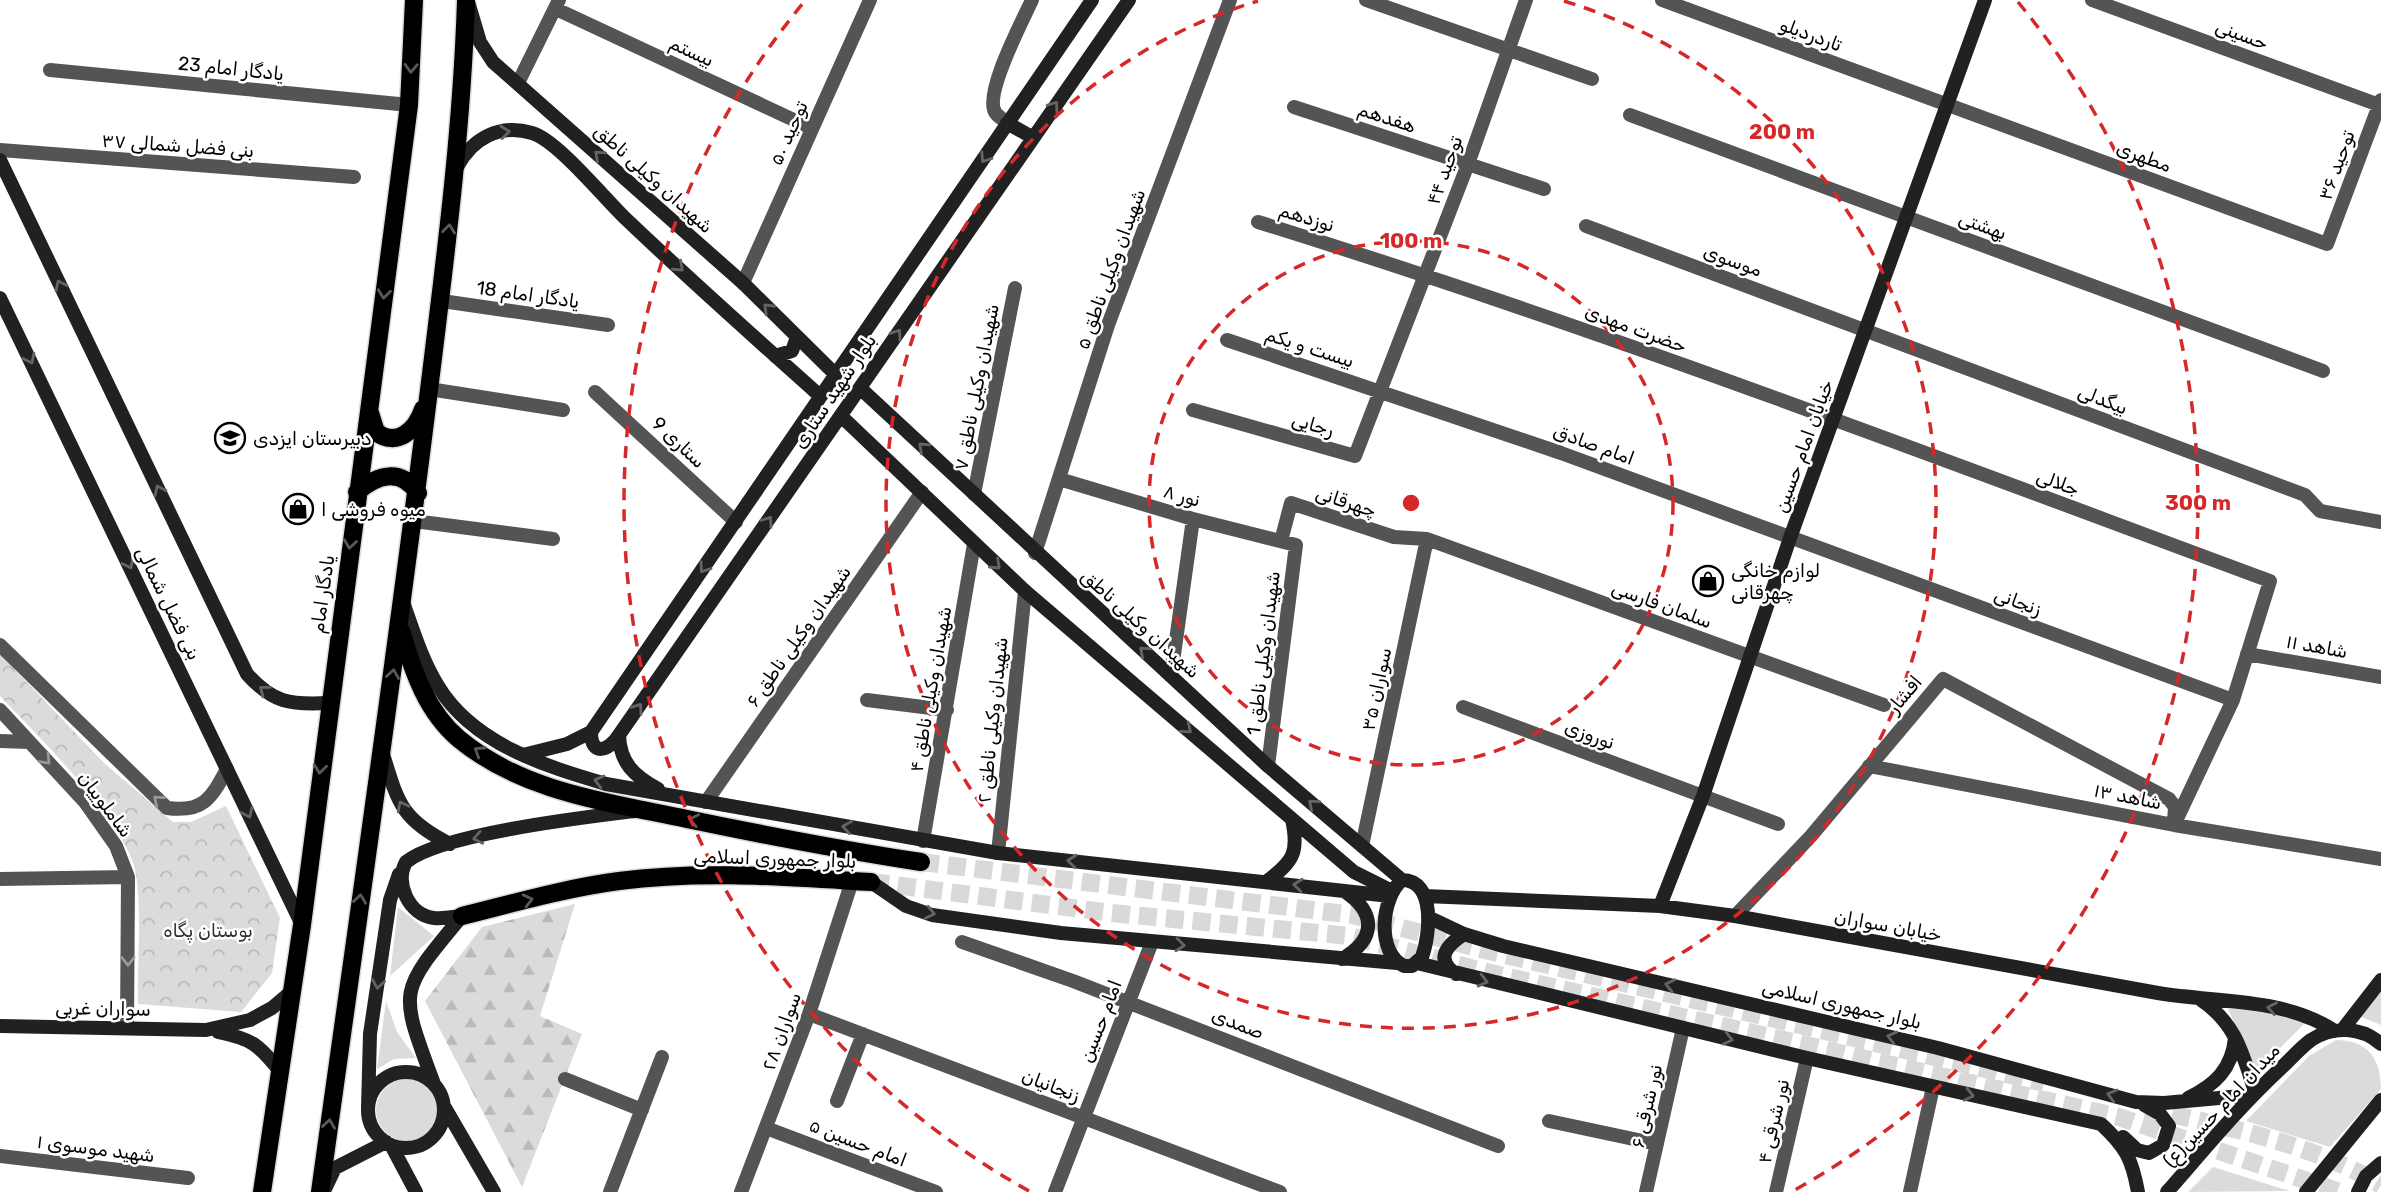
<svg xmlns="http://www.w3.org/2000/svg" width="2381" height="1192" font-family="Rubik,'Noto Naskh Arabic',sans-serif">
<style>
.green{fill:#dbdbdb}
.forest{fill:url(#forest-firs)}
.park{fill:url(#park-crowns)}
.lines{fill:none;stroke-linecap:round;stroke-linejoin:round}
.primary-tunnel{stroke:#d9d9d9;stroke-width:18;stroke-dasharray:18 9;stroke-linecap:butt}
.primary-casing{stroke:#dbdbdb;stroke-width:21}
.street{stroke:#545454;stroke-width:14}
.secondary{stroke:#212121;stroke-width:14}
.primary{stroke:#000;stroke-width:18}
.oneway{stroke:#595959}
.oneway2{stroke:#646464}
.oneway3{stroke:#989898}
.ring{fill:none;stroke:#d62828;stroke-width:3.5;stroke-dasharray:12 9}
.labels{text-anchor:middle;stroke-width:5;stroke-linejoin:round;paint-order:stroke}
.street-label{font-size:19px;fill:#000;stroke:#fff}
.poi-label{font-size:19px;fill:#000;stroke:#fff;text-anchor:start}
.park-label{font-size:19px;fill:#323232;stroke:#fff}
.centre{fill:#d62828;stroke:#fff;stroke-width:3.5}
.ring-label{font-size:21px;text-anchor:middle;font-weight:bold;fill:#d62828;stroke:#fff;stroke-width:5;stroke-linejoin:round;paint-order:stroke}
</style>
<defs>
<pattern id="forest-firs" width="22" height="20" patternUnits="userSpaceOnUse" patternTransform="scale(1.75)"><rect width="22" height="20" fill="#dbdbdb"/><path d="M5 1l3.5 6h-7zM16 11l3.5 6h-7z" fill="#bababa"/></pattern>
<pattern id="park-crowns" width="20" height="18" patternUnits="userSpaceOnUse" patternTransform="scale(1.75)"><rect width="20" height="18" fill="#dbdbdb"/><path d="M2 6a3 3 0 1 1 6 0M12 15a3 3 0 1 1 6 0" fill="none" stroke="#bababa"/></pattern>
</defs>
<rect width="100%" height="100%" fill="#fff"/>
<path class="green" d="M 398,907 L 434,936 L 390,976 Z
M 2381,992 L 2381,1025 L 2359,1016 Z
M 386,1001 L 397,1032 L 416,1058 L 394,1059 L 377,1069 Z
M 2226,1005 L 2308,1020 L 2257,1071 Z
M 2336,1040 C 2368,1040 2381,1059 2381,1089 L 2330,1147 L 2246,1121 L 2309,1056 Z
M376 1110a31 31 0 1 1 62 0a31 31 0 1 1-62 0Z
M 2213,1167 L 2290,1191 L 2188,1192 Z"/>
<path class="forest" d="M 575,904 L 540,1016 L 582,1034 L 522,1187 L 425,1001 L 482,927 Z"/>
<path class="park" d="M 0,654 L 105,764 L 173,822 L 191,822 L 226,806 L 280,918 L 272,973 L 241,1012 L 138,1004 C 137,963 142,914 136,874 C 129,825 36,734 0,696 Z"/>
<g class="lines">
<path class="primary-tunnel" d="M 921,862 L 1353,915 L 1485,950 L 2044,1083
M 871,882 L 1112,913 L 1350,936 L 1478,970 L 2119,1117 L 2340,1192
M 2146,1108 C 2225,1127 2311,1143 2381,1185"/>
<g class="primary-casing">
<path id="primary" d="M 370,413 L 376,432 C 397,448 416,430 423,409
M 357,492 C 378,474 401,468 418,493
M 402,633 C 413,672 427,712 459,739 C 523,792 608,802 687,819 C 764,835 842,850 921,862
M 462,916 C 514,903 566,888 619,881 C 703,870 787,877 871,882
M 262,1192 L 302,925 L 409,105 L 414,0
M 320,1192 C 357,925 396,658 429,390 C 445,260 462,131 466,0"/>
</g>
<path class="street" d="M 1366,0 L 1592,79
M 1662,0 L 2327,244 L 2381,100
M 2092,0 L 2379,105
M 556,9 L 811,128
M 50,70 L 409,105
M 518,83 L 559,0
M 1294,107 L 1544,189
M 1630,115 L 2323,371
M 1007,123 C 1004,120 997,116 995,112 C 984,93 1023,20 1032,0
M 0,150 L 354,177
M 1258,222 C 1600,328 1935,457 2270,581 L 2233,700 L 2174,825
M 1586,226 L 2305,495 L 2320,511 L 2381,522
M 743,283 L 870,0
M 442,301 L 608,325
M 1227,340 L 1561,453 L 2233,700
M 429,389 L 563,410
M 595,392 L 736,522
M 1193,410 L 1355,456 L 1468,164 L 1526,0
M 1059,479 L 1193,519 L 1296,545 L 1268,766
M 974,494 L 1015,288
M 414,521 L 553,539
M 1281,541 L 1291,503 L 1394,537 L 1427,539 L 1884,705
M 1035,553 L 1108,325 L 1230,0
M 0,645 L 167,808 C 204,813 212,797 227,769
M 2247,654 L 2381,677
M 1171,676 L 1193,519
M 867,700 L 947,710
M 1463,707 L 1778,824
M 0,710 L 85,802 L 116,846 L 128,877 L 127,1028
M 0,741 L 29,742
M 1869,766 L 2174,825 L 2381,859
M 706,802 L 922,492
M 923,841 L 974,544
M 1362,846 L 1427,539
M 998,853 L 1025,591
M 0,879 L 128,877
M 1735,916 L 1811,836 L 1943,679 L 2169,799 L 2175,807 L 2174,822
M 962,942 L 1073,981 L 1498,1146
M 809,1014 L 1280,1192
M 565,1079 L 642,1110
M 837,1101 L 863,1034
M 1549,1121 L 1657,1144
M 766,1128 L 936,1192
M 0,1156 L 188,1178
M 610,1192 L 662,1057
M 741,1192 L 809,1014 L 852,881
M 1055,1192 L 1152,942
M 1646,1192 L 1683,1028
M 1776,1192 L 1807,1058
M 1910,1192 L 1933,1087"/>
<path class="secondary" d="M 469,5 L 480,42 L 493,62 L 743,283 L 834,373
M 1007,123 L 1032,137
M 0,160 L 247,674 C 273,703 290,705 328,703
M 457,167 C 472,139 499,123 532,133 C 557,140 604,198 626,219 C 689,279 754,337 819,395
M 0,298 L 302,925
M 775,356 L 792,351 L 797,337
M 860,388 L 1268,766 L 1402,880
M 841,416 L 1025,591 L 1354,872 L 1392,891
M 403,602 C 413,630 422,660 438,686 C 473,744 545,766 606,784 L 998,853 L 1390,896
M 591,732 C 591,757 609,751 619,735
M 382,751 C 398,802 400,819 450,844
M 523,755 L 567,744 L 591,732 L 1092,0
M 658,789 C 634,776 620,763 619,735 L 1129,0
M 1402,880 C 1436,880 1430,935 1422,957 L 1412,966 L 1404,966 C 1376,953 1381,898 1402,880 Z
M 1267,881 C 1294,861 1299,852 1292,819
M 871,882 L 906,906 L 932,915 L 1061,933 L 1397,963
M 1425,896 L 1660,906 L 1735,916 L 2158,993 C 2217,1003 2283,997 2335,1031
M 1660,906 L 1703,796 L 1790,538 L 1985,0
M 462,916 C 453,917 443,919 434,918 C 409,915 394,883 406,862 C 440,834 586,817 635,811
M 1428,917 L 1464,934 L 1503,946 L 1938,1048 L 2136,1102 L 2164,1103 L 2252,1095
M 1342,959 C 1376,939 1377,913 1344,891
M 1417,963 L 1807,1058 L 2101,1124 C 2126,1147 2132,1159 2138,1192
M 1456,974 C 1434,959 1447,945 1464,934
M 2201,1000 C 2236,1023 2243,1055 2255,1092
M 0,1026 L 206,1030 L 250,1020 L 272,1008 L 292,991
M 2343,1029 L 2381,980
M 218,1032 C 252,1039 258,1044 280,1071
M368 1110a38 38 0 1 1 76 0a38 38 0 1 1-76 0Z
M 434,1084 C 399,989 397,994 462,916
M 2188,1098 C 2215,1085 2232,1069 2235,1038
M 444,1106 L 494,1192
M 368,1108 L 370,1034 L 390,900 L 399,874
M 2123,1137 L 2137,1150 L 2149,1153 L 2163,1145 L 2169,1126 L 2160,1114 L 2144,1105
M 391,1145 L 416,1192
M 324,1191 L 335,1168 L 386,1142
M 2167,1192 C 2204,1150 2239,1107 2280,1069 C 2290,1060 2300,1048 2311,1040 C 2333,1025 2362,1027 2381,1044
M 2306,1192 L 2381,1100
M 2358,1192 L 2366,1176 L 2381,1163"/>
<use href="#primary" class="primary"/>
</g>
<defs><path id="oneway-chevron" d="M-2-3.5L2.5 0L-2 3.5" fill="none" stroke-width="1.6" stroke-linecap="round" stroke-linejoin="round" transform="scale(1.75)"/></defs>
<g class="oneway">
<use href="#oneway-chevron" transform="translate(411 68) rotate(92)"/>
<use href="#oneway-chevron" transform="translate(449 229) rotate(-84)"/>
<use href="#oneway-chevron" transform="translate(384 294) rotate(97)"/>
<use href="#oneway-chevron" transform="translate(350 544) rotate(98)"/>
<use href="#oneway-chevron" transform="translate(393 674) rotate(-81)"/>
<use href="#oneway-chevron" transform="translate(479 751) rotate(-147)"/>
<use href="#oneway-chevron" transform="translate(320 769) rotate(97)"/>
<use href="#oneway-chevron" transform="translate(694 820) rotate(-168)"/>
<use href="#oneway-chevron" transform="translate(360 899) rotate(-82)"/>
<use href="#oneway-chevron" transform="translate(528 900) rotate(-14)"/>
<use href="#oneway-chevron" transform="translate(329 1124) rotate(-82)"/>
</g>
<g class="oneway2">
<use href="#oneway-chevron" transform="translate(1054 106) rotate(-54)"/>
<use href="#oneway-chevron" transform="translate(505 132) rotate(-6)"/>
<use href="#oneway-chevron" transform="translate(599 155) rotate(-138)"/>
<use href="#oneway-chevron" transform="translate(985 158) rotate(123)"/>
<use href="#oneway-chevron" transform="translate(679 267) rotate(43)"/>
<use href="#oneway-chevron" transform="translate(60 285) rotate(-116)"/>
<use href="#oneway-chevron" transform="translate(768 308) rotate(-135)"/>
<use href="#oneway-chevron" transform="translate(897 334) rotate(-55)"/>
<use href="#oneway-chevron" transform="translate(30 359) rotate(64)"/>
<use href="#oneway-chevron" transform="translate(923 447) rotate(-137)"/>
<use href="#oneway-chevron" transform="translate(159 490) rotate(-116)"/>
<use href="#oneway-chevron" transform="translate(768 521) rotate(-55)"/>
<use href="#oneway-chevron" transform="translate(129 564) rotate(64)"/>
<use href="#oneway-chevron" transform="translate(996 565) rotate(43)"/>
<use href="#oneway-chevron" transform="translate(704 568) rotate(125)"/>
<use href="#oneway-chevron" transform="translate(1144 651) rotate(-138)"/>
<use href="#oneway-chevron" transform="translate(264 690) rotate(-142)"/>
<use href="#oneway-chevron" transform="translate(638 708) rotate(-55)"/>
<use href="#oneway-chevron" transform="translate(1187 729) rotate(40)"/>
<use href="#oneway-chevron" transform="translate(599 781) rotate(-165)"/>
<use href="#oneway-chevron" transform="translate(1313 804) rotate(-139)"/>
<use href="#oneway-chevron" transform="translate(402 806) rotate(-117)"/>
<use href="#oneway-chevron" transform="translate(248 813) rotate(65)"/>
<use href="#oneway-chevron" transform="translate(847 827) rotate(-170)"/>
<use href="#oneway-chevron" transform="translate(478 838) rotate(168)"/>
<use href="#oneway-chevron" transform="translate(1072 861) rotate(-174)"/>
<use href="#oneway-chevron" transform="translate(1298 885) rotate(-174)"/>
<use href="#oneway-chevron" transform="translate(930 913) rotate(13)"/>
<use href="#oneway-chevron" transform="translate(1180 945) rotate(6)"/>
<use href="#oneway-chevron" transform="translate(1483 981) rotate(14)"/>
<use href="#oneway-chevron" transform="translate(378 984) rotate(99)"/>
<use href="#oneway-chevron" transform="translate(1670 985) rotate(-167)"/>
<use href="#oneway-chevron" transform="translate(2272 1008) rotate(-169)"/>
<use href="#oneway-chevron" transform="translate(1892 1037) rotate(-166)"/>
<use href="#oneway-chevron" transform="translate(1728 1039) rotate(14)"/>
<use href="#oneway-chevron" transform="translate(1969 1095) rotate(13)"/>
<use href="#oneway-chevron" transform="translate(2112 1095) rotate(-165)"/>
</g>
<g class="oneway3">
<use href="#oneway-chevron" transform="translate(46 760) rotate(47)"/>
<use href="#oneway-chevron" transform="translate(158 800) rotate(-140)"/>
<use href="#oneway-chevron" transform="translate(128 961) rotate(90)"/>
</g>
<g class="ring">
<circle cx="1411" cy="503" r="262"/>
<path d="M1564 1A525 525 0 1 1 1258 1"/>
<path d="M1029 1191A787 787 0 0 1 804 2M2018 2A787 787 0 0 1 1793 1191"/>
</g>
<defs>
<g id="school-ring" transform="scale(1.575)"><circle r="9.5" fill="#fff" stroke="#000" stroke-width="1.5"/><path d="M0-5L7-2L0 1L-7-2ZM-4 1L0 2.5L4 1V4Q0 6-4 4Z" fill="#000"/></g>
<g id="shop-ring" transform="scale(1.575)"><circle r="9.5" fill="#fff" stroke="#000" stroke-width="1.5"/><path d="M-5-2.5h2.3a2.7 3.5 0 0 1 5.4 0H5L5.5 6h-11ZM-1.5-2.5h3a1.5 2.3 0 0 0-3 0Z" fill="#000"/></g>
</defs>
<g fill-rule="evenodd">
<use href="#school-ring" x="230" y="438"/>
<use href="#shop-ring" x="298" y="509"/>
<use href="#shop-ring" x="1708" y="581"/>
</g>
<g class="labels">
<g class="street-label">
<text transform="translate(1811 34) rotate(20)" y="7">تاردردیلو</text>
<text transform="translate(2242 34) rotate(20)" y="7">حسینی</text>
<text transform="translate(692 51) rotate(25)" y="7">بیستم</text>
<text transform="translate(231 68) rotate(6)" y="7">یادگار امام 23</text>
<text transform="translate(1387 117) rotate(18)" y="7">هفدهم</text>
<text transform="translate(788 133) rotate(-66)" y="7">توحید ۵۰</text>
<text transform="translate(178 145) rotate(4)" y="7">بنی فضل شمالی ۳۷</text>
<text transform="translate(2144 156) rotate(20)" y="7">مطهری</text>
<text transform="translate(2336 165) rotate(-70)" y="7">توحید ۳۶</text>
<text transform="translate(1444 170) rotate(-70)" y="7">توحید ۴۴</text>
<text transform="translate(654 178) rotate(42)" y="7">شهیدان وکیلی ناطق</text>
<text transform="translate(1307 217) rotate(17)" y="7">نوزدهم</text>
<text transform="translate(1983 225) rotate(20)" y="7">بهشتی</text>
<text transform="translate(1733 260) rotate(20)" y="7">موسوی</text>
<text transform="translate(1110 269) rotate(-70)" y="7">شهیدان وکیلی ناطق ۵</text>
<text transform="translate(528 294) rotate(8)" y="7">یادگار امام 18</text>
<text transform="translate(1636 328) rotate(20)" y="7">حضرت مهدی</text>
<text transform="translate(1310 347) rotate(18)" y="7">بیست و یکم</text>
<text transform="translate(976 387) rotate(-79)" y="7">شهیدان وکیلی ناطق ۷</text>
<text transform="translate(834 391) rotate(-56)" y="7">بلوار شهید ستاری</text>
<text transform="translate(2103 399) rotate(21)" y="7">بیگدلی</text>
<text transform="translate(1313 424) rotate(16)" y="7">رجایی</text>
<text transform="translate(679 442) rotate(43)" y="7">ستاری 9</text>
<text transform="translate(1594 444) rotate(20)" y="7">امام صادق</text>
<text transform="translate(1803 446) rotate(-70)" y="7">خیابان امام حسین</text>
<text transform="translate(2058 482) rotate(20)" y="7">جلالی</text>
<text transform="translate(1182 495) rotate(16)" y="7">نور ۸</text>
<text transform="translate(1346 501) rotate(18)" y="7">چهرقانی</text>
<text transform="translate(322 594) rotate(-82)" y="7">یادگار امام</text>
<text transform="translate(2018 601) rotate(20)" y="7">زنجانی</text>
<text transform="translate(169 603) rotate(64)" y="7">بنی فضل شمالی</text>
<text transform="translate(1662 604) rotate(20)" y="7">سلمان فارسی</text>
<text transform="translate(1141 623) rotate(42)" y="7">شهیدان وکیلی ناطق</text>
<text transform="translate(798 636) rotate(-55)" y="7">شهیدان وکیلی ناطق ۶</text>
<text transform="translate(2317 646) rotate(10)" y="7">شاهد ۱۱</text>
<text transform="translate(1263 653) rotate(-83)" y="7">شهیدان وکیلی ناطق 1</text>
<text transform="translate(930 689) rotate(-80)" y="7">شهیدان وکیلی ناطق ۴</text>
<text transform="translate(1376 689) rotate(-78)" y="7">سواران ۳۵</text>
<text transform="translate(1904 694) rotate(-50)" y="7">افشار</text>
<text transform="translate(992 720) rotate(-84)" y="7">شهیدان وکیلی ناطق ٢</text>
<text transform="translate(1590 734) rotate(20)" y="7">نوروزی</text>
<text transform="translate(2128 796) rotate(11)" y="7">شاهد ۱۳</text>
<text transform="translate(106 804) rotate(53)" y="7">شاملوییان</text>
<text transform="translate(775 858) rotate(2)" y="7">بلوار جمهوری اسلامی</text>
<text transform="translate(1888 925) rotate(10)" y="7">خیابان سواران</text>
<text transform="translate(1842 1004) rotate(13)" y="7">بلوار جمهوری اسلامی</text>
<text transform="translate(103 1008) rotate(1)" y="7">سواران غربی</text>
<text transform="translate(1100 1021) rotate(-69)" y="7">امام حسین</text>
<text transform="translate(1238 1023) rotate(21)" y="7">صمدی</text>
<text transform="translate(781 1031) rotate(-70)" y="7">سواران ۲۸</text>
<text transform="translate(1051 1085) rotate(21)" y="7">زنجانیان</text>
<text transform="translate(2221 1105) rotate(-47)" y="7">میدان امام حسین(ع)</text>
<text transform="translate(1646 1106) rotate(-77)" y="7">نور شرقی ۶</text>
<text transform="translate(1773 1121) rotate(-77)" y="7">نور شرقی ۴</text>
<text transform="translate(858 1142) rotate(21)" y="7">امام حسین ۵</text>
<text transform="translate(96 1148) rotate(7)" y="7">شهید موسوی ۱</text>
</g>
<g class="poi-label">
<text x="253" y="445">دبیرستان ایزدی</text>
<text x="321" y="516">میوه فروشی ا</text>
<text x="1731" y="577">لوازم خانگی<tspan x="1731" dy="22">چهرقانی</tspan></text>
</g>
<g class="park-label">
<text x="208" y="937">بوستان پگاه</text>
</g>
</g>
<circle cx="1411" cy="503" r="10" class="centre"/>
<g class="ring-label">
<text x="1782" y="139">200 m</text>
<text x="1411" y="248">100 m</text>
<text x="2198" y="510">300 m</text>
</g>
</svg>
